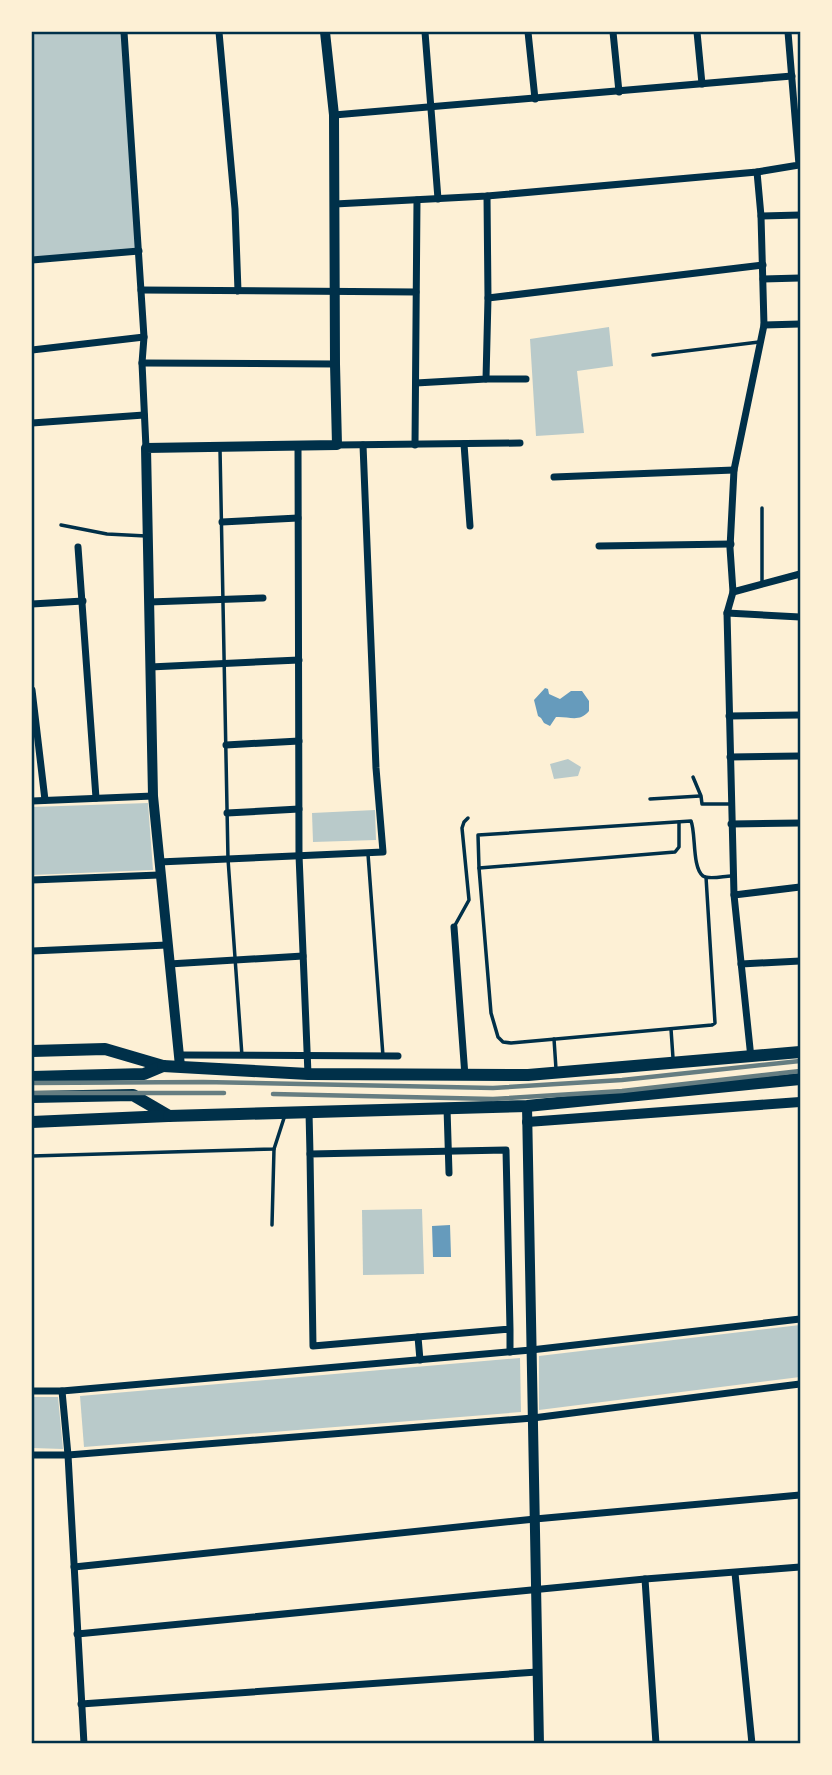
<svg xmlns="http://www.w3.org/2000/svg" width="832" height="1775" font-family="Mulish,sans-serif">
  <rect width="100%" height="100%" fill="#fdf0d5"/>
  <!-- green -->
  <g fill="#b9caca">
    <path d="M32,32H124L139,251L32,260Z"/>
    <path d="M609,327L613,366L577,371L584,433L536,436L530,339Z"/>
    <path d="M568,759L581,767L578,776L554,779L550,764Z"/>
    <path d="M148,803L153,870L32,875V807Z"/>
    <path d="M375,810L376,840L313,842L312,813Z"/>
    <path d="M422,1209L424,1274L363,1275L362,1210Z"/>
    <path d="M800,1325V1377L539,1410V1356Z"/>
    <path d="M520,1358L521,1412L84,1447L80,1396Z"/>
    <path d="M32,1397H58L63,1449L32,1448Z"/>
  </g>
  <!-- water -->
  <g fill="#669bbc">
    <path d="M545,688L548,689L549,694L560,699L571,691H582L589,701V711C579,723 569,716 556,717L550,726L544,723L541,718L538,716L534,700Z"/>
    <path d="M450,1225L451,1257H433L432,1226Z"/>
  </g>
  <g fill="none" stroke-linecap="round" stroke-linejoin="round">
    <!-- service -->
    <g stroke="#003049" stroke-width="3.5">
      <path d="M653,355L759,342"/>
      <path d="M220,449L228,859L242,1056"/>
      <path d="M61,525L107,534L146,536"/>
      <path d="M762,582V508"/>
      <path d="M693,777L701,796L702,804H730"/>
      <path d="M650,799L700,796"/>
      <path d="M368,854L383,1056"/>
      <path d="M479,868L675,852L679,847V822"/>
      <path d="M706,877L715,1023L712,1025L511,1043L503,1042L498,1037L491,1013L479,868L478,835L691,821C696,833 692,868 703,876C709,880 724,876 731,876"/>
      <path d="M454,927L469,900L462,828L464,822L468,818"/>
      <path d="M671,1029L673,1058"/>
      <path d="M554,1039L556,1069"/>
      <path d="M32,1156L274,1149L285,1115"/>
      <path d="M272,1225L274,1149"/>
    </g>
    <!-- minor -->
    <g stroke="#003049" stroke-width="7">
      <path d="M124,32L144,337L142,363L146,448"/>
      <path d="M219,32L235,209L238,291"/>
      <path d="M425,32L438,199"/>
      <path d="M528,32L535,99"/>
      <path d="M613,32L619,92"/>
      <path d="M697,32L702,84"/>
      <path d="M334,115L792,76"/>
      <path d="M487,196L488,298L763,265"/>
      <path d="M335,204L487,196L757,172L799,165L788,32"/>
      <path d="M761,216L800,215"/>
      <path d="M32,260L139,251"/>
      <path d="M763,279L800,278"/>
      <path d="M141,290L416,292"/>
      <path d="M764,325L800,324"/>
      <path d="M32,350L144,337"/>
      <path d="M142,363L335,364"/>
      <path d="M486,379H526"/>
      <path d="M416,383L486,379L488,298"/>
      <path d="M32,423L144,415"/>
      <path d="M464,444L470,526"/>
      <path d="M298,445L299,855L308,1074"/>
      <path d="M337,445L520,443"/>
      <path d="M415,445L417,200"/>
      <path d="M554,477L734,470"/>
      <path d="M222,522L298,518"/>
      <path d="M599,546L731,544"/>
      <path d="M78,547L96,798"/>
      <path d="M733,592L800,574"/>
      <path d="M149,602L263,598"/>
      <path d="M32,604L83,601"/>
      <path d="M727,613L800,617"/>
      <path d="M150,667L299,660"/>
      <path d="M32,690L45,800"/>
      <path d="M729,716L800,715"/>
      <path d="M226,745L299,741"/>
      <path d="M730,757L800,756"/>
      <path d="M32,801L153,796"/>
      <path d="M227,813L299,809"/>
      <path d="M731,824L800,823"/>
      <path d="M159,862L383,852L376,768L363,445"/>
      <path d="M32,880L159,875"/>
      <path d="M734,895L800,887"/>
      <path d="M454,927L465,1076"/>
      <path d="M32,951L167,945"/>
      <path d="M169,964L303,956"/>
      <path d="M741,964L800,961"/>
      <path d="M180,1055L398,1056"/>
      <path d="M751,1058L734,895L727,613L733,592L730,548L734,470L764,325L761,216L757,172"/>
      <path d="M447,1108L449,1173"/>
      <path d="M309,1112L310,1154"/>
      <path d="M510,1329L313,1346L310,1154L506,1150L510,1329V1352"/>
      <path d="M418,1337L420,1360"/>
      <path d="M32,1391H62L531,1350L800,1319"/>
      <path d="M62,1391L68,1455L84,1744"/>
      <path d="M32,1455H68L533,1418L800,1384"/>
      <path d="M74,1567L535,1519L800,1495"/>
      <path d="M735,1573L752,1744"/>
      <path d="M645,1579L656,1744"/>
      <path d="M77,1634L645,1579L800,1567"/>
      <path d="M81,1704L537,1672"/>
    </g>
    <!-- tertiary -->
    <g stroke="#003049" stroke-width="10">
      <path d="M180,1066L153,796L146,448L337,445L335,364L334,115L325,32"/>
      <path d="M527,1106L539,1744"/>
      <path d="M527,1122L800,1102"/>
    </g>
    <!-- primary -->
    <g stroke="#003049" stroke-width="12">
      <path d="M32,1051L105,1049L163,1066"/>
      <path d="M32,1077L144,1074L163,1066"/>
      <path d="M32,1097L133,1095L169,1116"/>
      <path d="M32,1122L168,1116"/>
    </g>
    <!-- trunk -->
    <g stroke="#003049" stroke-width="12">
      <path d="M163,1066L308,1074L528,1075L800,1052"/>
      <path d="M169,1116L527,1106L800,1079"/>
    </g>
    <!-- rail -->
    <g stroke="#657d81" stroke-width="4.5">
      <path d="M32,1083L203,1082L493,1088L622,1080L800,1061"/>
      <path d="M32,1093H224"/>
      <path d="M273,1094L493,1099L622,1091L800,1071"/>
    </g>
  </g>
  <!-- border -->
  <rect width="832" height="1775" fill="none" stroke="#fdf0d5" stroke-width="66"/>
  <rect x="33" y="33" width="766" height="1709" fill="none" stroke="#003049" stroke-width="2.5"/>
</svg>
